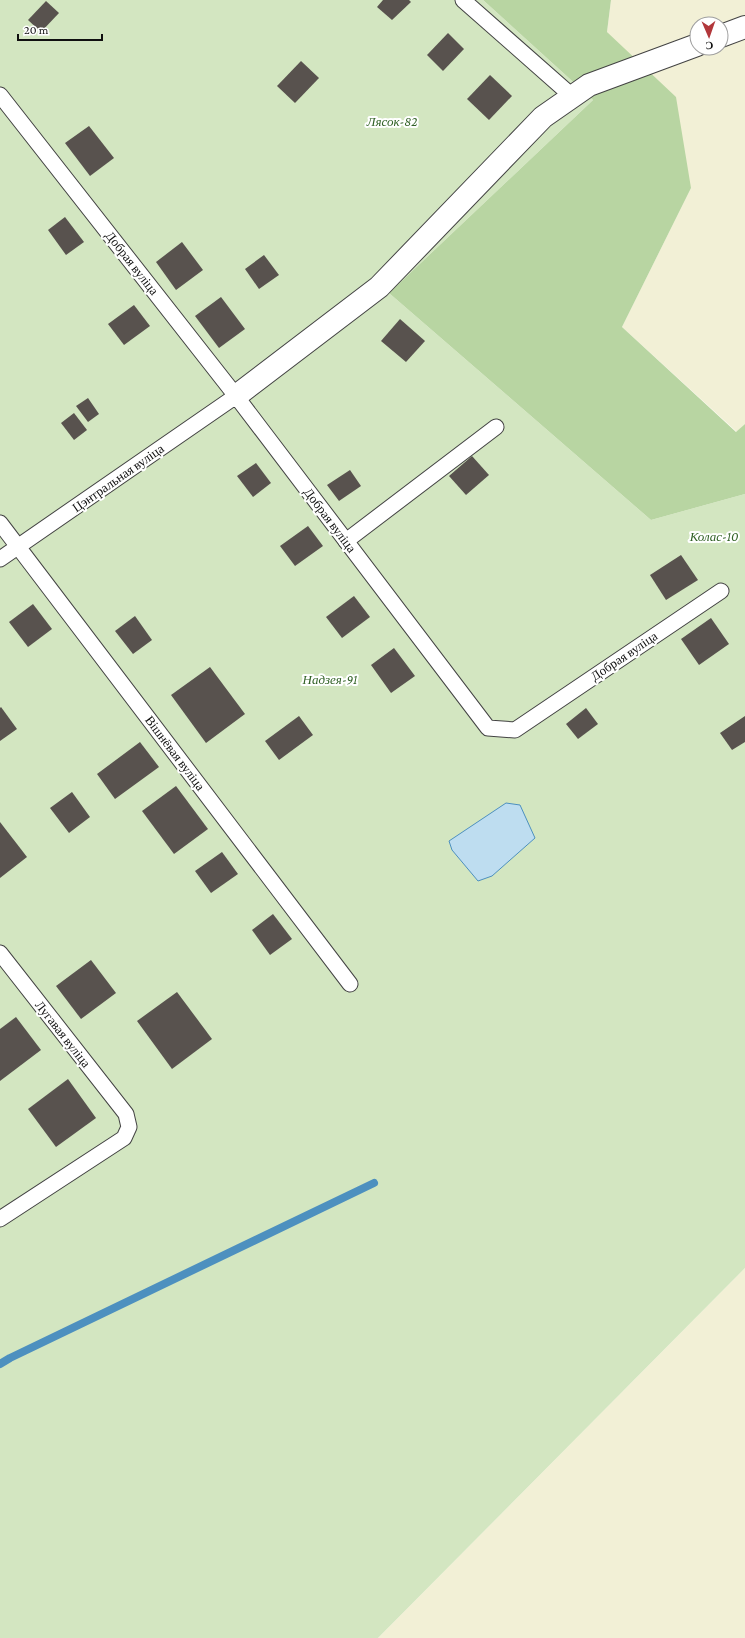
<svg xmlns="http://www.w3.org/2000/svg" width="745" height="1638" font-family="'Crimson Pro',serif">
  <rect width="100%" height="100%" fill="#fefcf5"/>
  <!-- farmland -->
  <g fill="#f2f0d6" fill-rule="evenodd">
    <path d="M611,0H745V424L737,432L622,327L691,188L607,32ZM697,24H721V48H697Z"/>
    <path d="M745,1268V1638H378Z"/>
  </g>
  <!-- green -->
  <path fill="#d3e6c1" d="M0,0H483L593,100L389,293L651,520L745,494V1268L378,1638H0Z"/>
  <!-- forest -->
  <path fill="#b8d5a2" d="M483,0H611L607,32L676,97L691,188L622,327L736,432L745,424V494L651,520L389,293L593,100Z"/>
  <!-- water -->
  <path fill="#beddf0" stroke="#4d90bf" d="M506,803L520,805L535,838L492,876L478,881L452,850L449,841Z"/>
  <g fill="none" stroke-linecap="round" stroke-linejoin="round">
    <!-- stream -->
    <path stroke="#4d90bf" stroke-width="8" d="M0,1364L10,1358L374,1183"/>
  </g>
  <!-- building -->
  <g fill="#58524e">
    <path d="M383,0H409L411,2L392,20L377,7Z"/>
    <path d="M46,1L59,13L41,32L28,20Z"/>
    <path d="M448,33L464,49L443,71L427,55Z"/>
    <path d="M301,61L319,78L295,103L277,86Z"/>
    <path d="M490,75L512,96L489,120L467,99Z"/>
    <path d="M89,126L114,158L90,176L65,143Z"/>
    <path d="M65,217L84,242L66,255L48,230Z"/>
    <path d="M182,242L203,270L176,290L156,262Z"/>
    <path d="M264,255L279,275L259,289L245,269Z"/>
    <path d="M221,297L245,329L219,348L195,316Z"/>
    <path d="M134,305L150,326L124,345L108,324Z"/>
    <path d="M400,319L425,341L406,362L381,341Z"/>
    <path d="M88,398L99,414L88,422L76,406Z"/>
    <path d="M74,413L87,430L74,440L61,423Z"/>
    <path d="M472,456L489,475L466,495L449,476Z"/>
    <path d="M256,463L271,483L253,497L237,476Z"/>
    <path d="M350,470L361,486L339,501L327,485Z"/>
    <path d="M308,526L323,546L295,566L280,546Z"/>
    <path d="M681,555L698,580L666,600L650,575Z"/>
    <path d="M354,596L370,617L342,638L326,617Z"/>
    <path d="M33,604L52,629L28,647L9,622Z"/>
    <path d="M135,616L152,640L133,654L115,631Z"/>
    <path d="M711,618L729,644L699,665L681,639Z"/>
    <path d="M394,648L415,676L391,693L371,665Z"/>
    <path d="M210,667L245,714L206,743L171,695Z"/>
    <path d="M1,707L17,729L0,741V708Z"/>
    <path d="M586,708L598,724L578,739L566,724Z"/>
    <path d="M299,716L313,735L279,760L265,741Z"/>
    <path d="M745,716V742L732,750L720,733Z"/>
    <path d="M140,742L159,767L115,799L97,774Z"/>
    <path d="M176,786L208,829L174,854L142,811Z"/>
    <path d="M72,792L90,817L69,833L50,808Z"/>
    <path d="M0,822L27,857L0,878Z"/>
    <path d="M222,852L238,874L211,893L195,871Z"/>
    <path d="M273,914L292,939L270,955L252,930Z"/>
    <path d="M91,960L116,993L81,1019L56,986Z"/>
    <path d="M177,992L212,1039L172,1069L137,1021Z"/>
    <path d="M16,1017L41,1050L0,1081V1029Z"/>
    <path d="M68,1079L96,1118L56,1147L28,1109Z"/>
  </g>
  <g fill="none" stroke-linecap="round" stroke-linejoin="round">
    <defs>
      <g id="lane">
        <path d="M463,0L573,97"/>
        <path d="M0,95L236,396L488,728L515,730L721,591"/>
        <path d="M0,523L350,984"/>
        <path d="M346,541L496,427"/>
        <path d="M0,559L236,396"/>
        <path d="M0,953L126,1114L129,1127L124,1138L0,1219"/>
      </g>
      <g id="street">
        <path d="M721,36L745,27"/>
        <path d="M236,396L379,287L543,117L589,85L697,45"/>
      </g>
    </defs>
    <!-- lane casing -->
    <use href="#lane" stroke="#434343" stroke-width="17"/>
    <!-- street casing -->
    <use href="#street" stroke="#434343" stroke-width="24"/>
    <!-- lane -->
    <use href="#lane" stroke="#fff" stroke-width="15"/>
    <!-- street -->
    <use href="#street" stroke="#fff" stroke-width="22"/>
  </g>
  <g text-anchor="middle" dominant-baseline="central" stroke-width="4" stroke-linejoin="round" paint-order="stroke">
    <!-- park labels -->
    <g font-size="13" font-style="italic" fill="#326227" stroke="#fff">
      <text x="392" y="121">Лясок-82</text>
      <text x="714" y="536">Колас-10</text>
      <text x="330" y="679">Надзея-91</text>
    </g>
    <!-- street labels -->
    <g font-size="13" fill="#101010" stroke="#fff">
      <text transform="translate(132 263) rotate(52)">Добрая вуліца</text>
      <text transform="translate(118 478) rotate(-35)">Цэнтральная вуліца</text>
      <text transform="translate(330 520) rotate(53)">Добрая вуліца</text>
      <text transform="translate(624 656) rotate(-34)">Добрая вуліца</text>
      <text transform="translate(175 753) rotate(53)">Вішнёвая вуліца</text>
      <text transform="translate(63 1034) rotate(52)">Лугавая вуліца</text>
    </g>
  </g>
  <!-- north arrow -->
  <g transform="translate(709 36) rotate(178)"><circle r="19" fill="#ffffff" stroke="#9f9f9f"/>
  <path d="M0-3L7 15L0 10L-7 15Z" fill="#b2373b"/>
  <text y="-6" font-size="11" font-weight="bold" text-anchor="middle" fill="#101010">С</text>
  </g>
  <!-- scale -->
  <path d="M18 34v6h84v-6" fill="none" stroke="#101010" stroke-width="2"/>
  <text x="24" y="34" font-size="12" fill="#101010" stroke="#ffffff" stroke-width="3" paint-order="stroke">20 m</text>
</svg>
